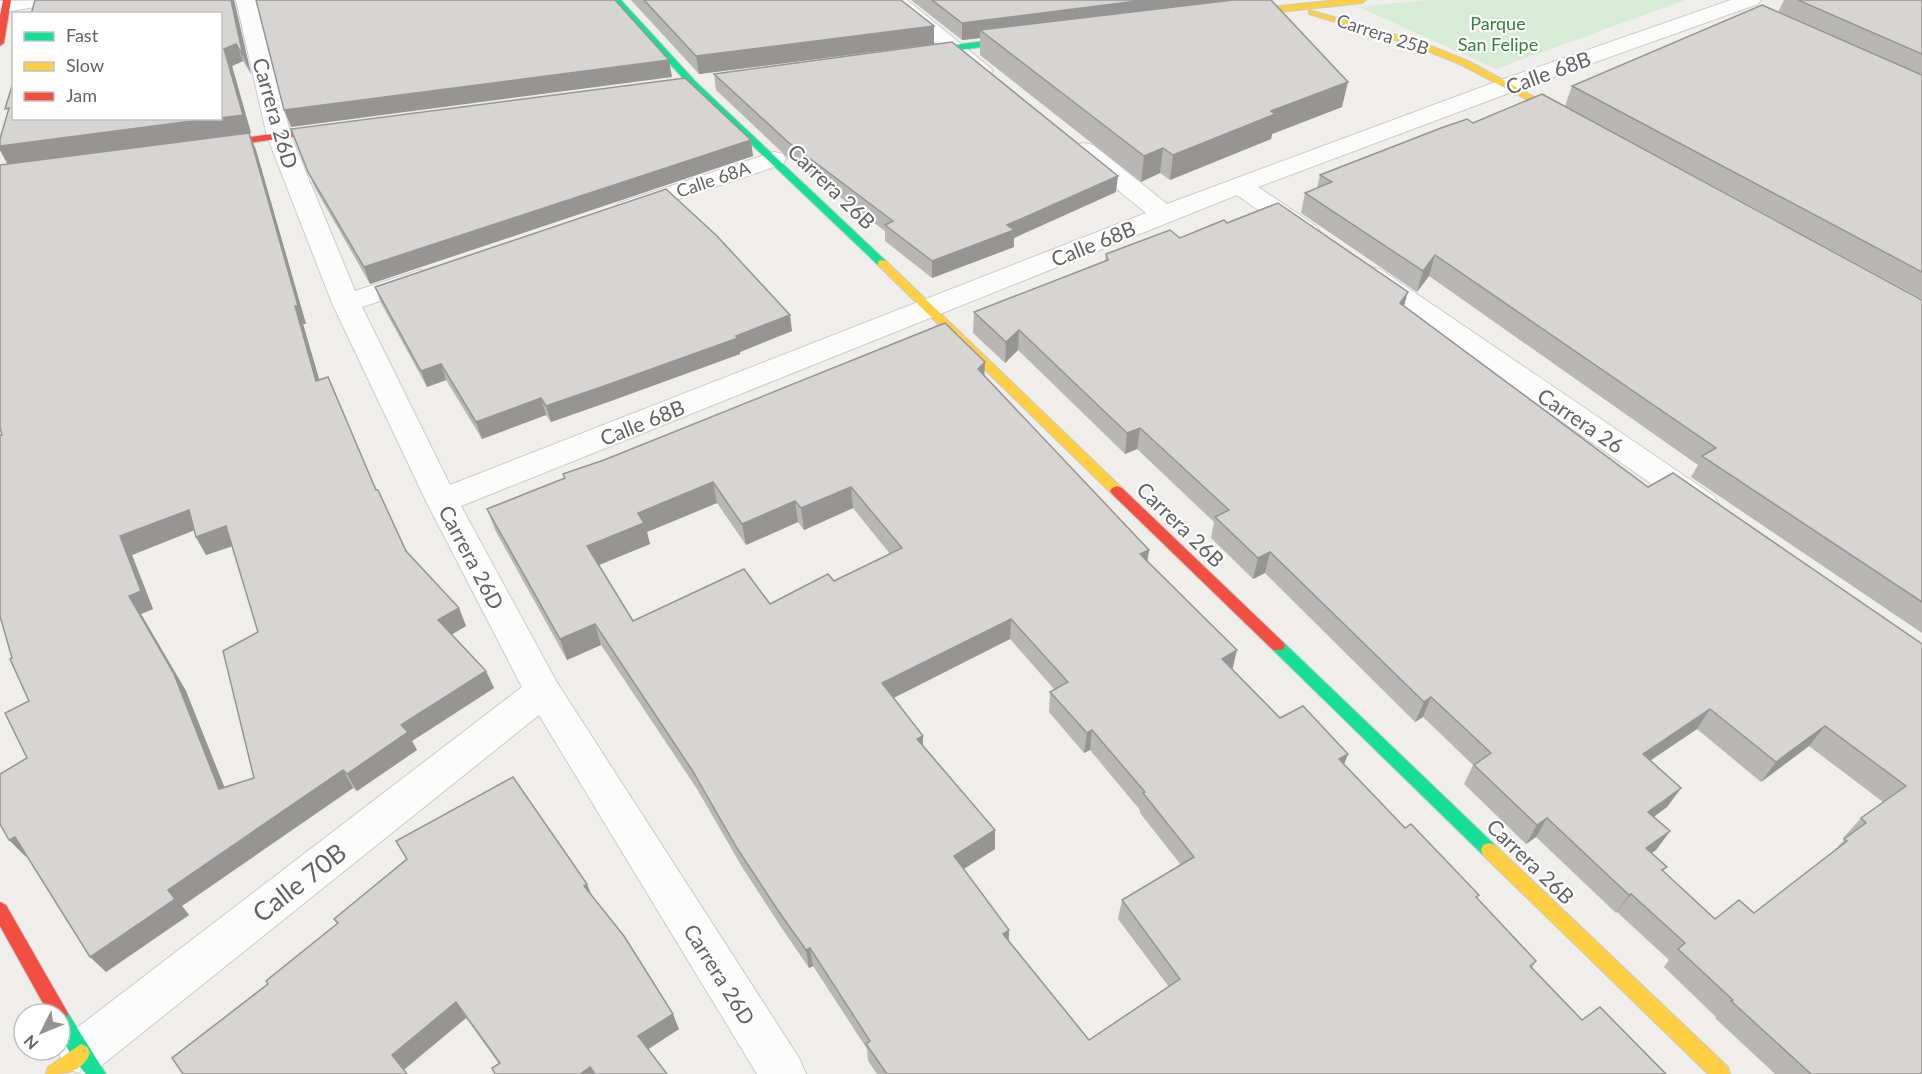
<svg xmlns="http://www.w3.org/2000/svg" width="1922" height="1074" font-family="Lato,sans-serif">
  <rect width="100%" height="100%" fill="#efeeea"/>
  <!-- green -->
  <path fill="#d8ebd6" d="M1425,0H1685L1496,69L1359,7Z"/>
  <g fill="none" stroke-linecap="round" stroke-linejoin="round">
    <defs>
      <g id="street">
        <path d="M55,0L52,4L0,13V1Z"/>
        <path d="M236,0H256L291,136L355,291L420,270L430,272L434,278L430,284L362,307L450,485L1146,213L1075,155L1072,150L1075,145L1084,143L1093,145L1167,204L1501,80L1731,0H1761L1758,4L1517,90L1258,187L1316,226L1320,232L1316,238L1307,240L1298,238L1237,195L461,506L556,681L799,1058L806,1074H757L539,715L97,1069L84,1074L65,1069L59,1053L65,1037L522,687L426,501L332,303L267,136Z"/>
        <path d="M884,0H907L993,70L990,75L982,77L974,75Z"/>
        <path d="M774,152L783,154L786,159L783,164L637,213L628,216L619,213L615,208L619,203Z"/>
        <path d="M1370,267L1380,269L1714,496L1719,504L1714,512L1703,516L1692,512L1360,281L1356,275L1360,269Z"/>
      </g>
      <g id="fast">
        <path d="M612,0H621L696,82L886,261V265H878L690,86Z"/>
        <path d="M1024,36L1028,39L1027,41L915,56L910,53L915,50Z"/>
        <path d="M1278,640L1283,642L1495,845L1497,850L1495,855L1489,857L1483,855L1273,650L1271,646L1273,642Z"/>
        <path d="M60,1007L66,1010L106,1074H86C69,1053 60,1041 60,1014H52L54,1010Z"/>
      </g>
      <g id="slow">
        <path d="M1338,0H1366L1362,3L1233,17L1229,14L1233,11Z"/>
        <path d="M1309,10L1421,42L1468,61L1575,119L1567,121L1462,65L1415,46L1309,14Z"/>
        <path d="M882,260L886,261L1122,488L1124,491L1122,494H1112L878,265V261Z"/>
        <path d="M1489,843L1495,845L1728,1067L1730,1074H1708L1483,855L1481,850L1483,845Z"/>
        <path d="M81,1044L87,1047L90,1053C82,1073 65,1074 46,1074L48,1067Z"/>
      </g>
      <g id="jam">
        <path d="M3,0H11L4,43L0,46V16Z"/>
        <path d="M337,125L340,126V130L207,149L202,146L207,143Z"/>
        <path d="M1117,486L1122,488L1283,642L1285,646L1283,650H1273L1112,494L1110,491L1112,488Z"/>
        <path d="M0,902L6,905L65,1008L68,1014L65,1020L60,1022V1014H49L0,926Z"/>
      </g>
    </defs>
    <!-- street casing -->
    <use href="#street" stroke="#cbcccc" stroke-width="2"/>
    <!-- fast casing -->
    <use href="#fast" stroke="#cacacb" stroke-width="2"/>
    <!-- slow casing -->
    <use href="#slow" stroke="#cacacb" stroke-width="2"/>
    <!-- jam casing -->
    <use href="#jam" stroke="#cacacb" stroke-width="2"/>
    <!-- street -->
    <use href="#street" fill="#fdfcfc" fill-rule="evenodd"/>
    <!-- fast -->
    <use href="#fast" fill="#16e098" fill-rule="evenodd"/>
    <!-- slow -->
    <use href="#slow" fill="#ffcf43" fill-rule="evenodd"/>
    <!-- jam -->
    <use href="#jam" fill="#f24e42" fill-rule="evenodd"/>
  </g>
  <!-- wall -->
  <g fill="#b8b7b5" fill-rule="evenodd">
    <path d="M234,0L251,74L243,61L232,66L251,133L206,139L249,133L256,150L306,324H303L319,380L377,490L406,551L459,608L466,626L452,634L486,671L494,688L412,741L417,750L357,791L353,788L182,906L189,915L106,972L27,856L26,857L29,701L12,658L2,435L8,164L0,150ZM194,530L196,537L206,555L232,546L258,632L254,778L224,788L186,691L141,614L153,609L132,555Z"/>
    <path d="M631,0H901L934,44L699,74Z"/>
    <path d="M911,0H1271L1342,107L1272,134L1271,139L1170,180L1160,173L1141,182L980,55V38L962,40Z"/>
    <path d="M1784,0H1922V299L1565,106L1572,86L1778,12Z"/>
    <path d="M714,74L1116,192L1014,238V247L932,278L885,241V231L789,159L716,90Z"/>
    <path d="M1473,123L1922,300V633L1691,477L1698,465L1429,276L1417,292L1301,213L1305,193L1317,188L1320,175Z"/>
    <path d="M291,129L753,156L370,284L315,188Z"/>
    <path d="M1227,223L1404,306L1648,487L1922,644L1920,1074H1775L1715,1018L1716,1017L1664,967L1669,960L1617,912L1616,913L1536,837L1526,844L1464,784L1473,765L1423,717L1415,722L1265,573L1253,579L1211,538L1214,522L1137,449L1125,454L1018,350L1005,363L973,333L974,312L1105,261L1106,254L1180,238ZM1697,729L1761,782L1809,746L1883,802L1861,818L1843,838L1845,839L1832,853L1754,913L1715,919L1663,872L1652,853L1656,850L1670,831L1654,817L1667,807L1681,788L1650,761Z"/>
    <path d="M375,287L792,331L740,352V354L608,402L551,422L546,415L482,439L446,380L427,387L381,303Z"/>
    <path d="M984,376L1149,550L1147,561L1232,669L1280,718L1348,754L1344,764L1405,828L1479,895L1477,899L1536,961L1532,968L1582,1020L1666,1074H877L868,1061L867,1049L813,966L809,968L781,927L742,867L697,789L601,645L567,660L495,530L487,509L564,478L563,474ZM717,503L746,545L798,522L804,530L853,508L890,554L834,581L770,604L633,621L599,565L650,544L647,532ZM1010,639L1054,689L1050,692L1049,712L1084,753L1090,750L1140,810V813L1181,865L1122,900L1118,919L1169,987L1089,1040L1009,941V930L964,869L995,849V830L923,745L894,698Z"/>
    <path d="M407,859L592,897L679,1029L648,1049L667,1074H495L499,1064L466,1018L404,1070L268,984L338,924L334,919Z"/>
  </g>
  <!-- shaded-wall -->
  <g fill="#969594">
    <path d="M231,0H234L251,74L243,56Z"/>
    <path d="M1145,0H1249L980,30V38L962,40V23Z"/>
    <path d="M934,26V44L699,74L696,56Z"/>
    <path d="M236,44L243,61L232,66L251,133L8,165L0,150V146L220,118L224,49Z"/>
    <path d="M669,60L672,77L291,127L284,110Z"/>
    <path d="M1348,82L1342,107L1272,134L1271,139L1170,180L1173,155L1271,111Z"/>
    <path d="M249,133L256,150L306,324H303L325,399L316,381L295,306Z"/>
    <path d="M751,140L753,156L370,284L364,267Z"/>
    <path d="M1163,148L1160,173L1141,182L1144,156Z"/>
    <path d="M1118,176L1116,192L1014,238V247L932,278V261L1007,225Z"/>
    <path d="M1435,255L1429,276L1417,292L1423,271Z"/>
    <path d="M1408,292L1402,313L1400,303Z"/>
    <path d="M790,315L792,331L740,352V354L608,402L551,422L546,406L736,336Z"/>
    <path d="M1019,330L1018,350L1005,363L1006,342Z"/>
    <path d="M985,362L984,383L978,369Z"/>
    <path d="M441,364L446,380L427,387L421,371Z"/>
    <path d="M541,398L546,415L482,439L476,422Z"/>
    <path d="M1140,428L1137,449L1125,454L1127,433Z"/>
    <path d="M713,482L717,503L647,532L650,544L594,567L587,546L638,513Z"/>
    <path d="M851,487L853,508L804,530L801,508Z"/>
    <path d="M795,501L798,522L746,545L742,524Z"/>
    <path d="M189,510L200,528L132,555L153,609L141,614L186,691L232,806L219,789L129,596L120,536Z"/>
    <path d="M226,526L236,545L206,555L196,537Z"/>
    <path d="M1149,550L1146,571L1140,554Z"/>
    <path d="M1270,552L1265,573L1253,579L1258,558Z"/>
    <path d="M459,608L466,626L446,638L438,620Z"/>
    <path d="M1011,619L1010,639L883,703L882,683Z"/>
    <path d="M595,624L601,645L567,660L560,639Z"/>
    <path d="M1237,650L1232,671L1222,659Z"/>
    <path d="M486,671L494,688L412,741L417,750L357,791L347,774L401,725Z"/>
    <path d="M1431,697L1423,717L1415,722L1424,702Z"/>
    <path d="M1710,709L1697,729L1630,774L1643,754Z"/>
    <path d="M1825,726L1809,746L1761,782L1776,762Z"/>
    <path d="M1092,730L1090,750L1084,753L1087,733Z"/>
    <path d="M923,736V756L917,739Z"/>
    <path d="M1348,754L1340,774L1339,759Z"/>
    <path d="M343,770L353,788L182,906L189,915L106,972L90,957L168,890Z"/>
    <path d="M1681,788L1667,807L1634,831L1648,812Z"/>
    <path d="M1547,818L1536,837L1526,844L1537,825Z"/>
    <path d="M995,830V849L954,875V856Z"/>
    <path d="M1670,831L1656,850L1632,867L1646,848Z"/>
    <path d="M15,837L31,853L26,857L9,840Z"/>
    <path d="M587,884L594,901L584,886Z"/>
    <path d="M1631,894L1617,912L1616,913L1629,895Z"/>
    <path d="M1009,930L1008,949L1003,934Z"/>
    <path d="M810,948L813,966L809,968L806,950Z"/>
    <path d="M456,1002L466,1018L403,1070L392,1055Z"/>
    <path d="M673,1014L679,1029L644,1052L638,1036Z"/>
    <path d="M590,1067L594,1074H580Z"/>
  </g>
  <!-- building -->
  <g fill="#d6d5d3" stroke="#969594" stroke-width="1.5" fill-rule="evenodd">
    <path d="M35,0H231L243,56L236,44L224,49L243,115L220,118V14H31Z"/>
    <path d="M256,0H615L669,60L284,110Z"/>
    <path d="M644,0H901L934,26L696,56Z"/>
    <path d="M932,0H1145L962,23Z"/>
    <path d="M1233,0H1271L1348,82L1271,111L1275,114L1173,155L1163,148L1144,156L980,30Z"/>
    <path d="M1798,0H1922V54Z"/>
    <path d="M1762,5L1922,75V272L1572,86Z"/>
    <path d="M952,42L1118,176L1007,225L1014,230L932,261L885,225L893,221L788,142L714,74Z"/>
    <path d="M685,78L751,140L364,267L308,172L291,129Z"/>
    <path d="M14,79V118H215L0,146V139L9,108L5,109Z"/>
    <path d="M1542,94L1922,300V602L1702,456L1716,448L1435,255L1423,271L1305,193L1332,182L1320,175L1441,128L1467,119L1473,123Z"/>
    <path d="M249,133L298,306H295L316,381L328,377L376,490H378L406,551L459,608L438,620L486,671L401,725L408,732L347,774L343,770L168,890L175,899L90,957L15,837L9,840L0,824V774L27,758L5,713L29,701L10,659L12,658L0,616V435H2L0,427V165ZM189,510L196,537L226,526L258,632L223,651L254,778L219,789L174,674L129,596L141,591L120,536Z"/>
    <path d="M666,189L717,236L790,315L736,336L738,338L604,386L546,406L541,398L476,422L441,364L421,371L375,287Z"/>
    <path d="M1278,203L1408,292L1400,303L1648,487L1673,473L1922,644V1072L1920,1074H1811L1731,1001L1733,1000L1678,949L1685,943L1631,894L1629,895L1547,818L1537,825L1474,765L1491,753L1431,697L1424,702L1270,552L1258,558L1215,517L1229,510L1140,428L1127,433L1019,330L1006,342L974,312L1108,260L1106,254L1170,230L1180,238L1224,220L1227,223ZM1710,709L1776,762L1825,726L1906,786L1861,818L1866,823L1844,839L1847,841L1754,913L1739,900L1715,919L1662,870L1667,867L1646,848L1670,831L1648,812L1681,788L1643,754Z"/>
    <path d="M945,323L985,362L978,369L1149,550L1140,554L1237,650L1222,659L1280,718L1303,706L1348,754L1339,759L1405,828L1411,824L1479,895L1476,897L1536,961L1530,966L1582,1020L1600,1007L1666,1074H887L866,1044L870,1041L810,948L806,950L777,909L737,848L692,770L595,624L560,639L487,509L565,478L563,474L604,460ZM713,482L742,524L795,501L801,508L851,487L902,548L834,581L828,574L770,604L744,569L633,621L587,546L644,523L638,513ZM1011,619L1068,682L1050,692L1087,733L1092,730L1145,792L1143,793L1194,857L1122,900L1180,979L1089,1040L1003,934L1009,930L954,856L995,830L917,739L923,736L882,683Z"/>
    <path d="M513,777L587,884L584,886L624,936L673,1014L638,1036L667,1074H595L590,1067L580,1074H495L492,1068L500,1063L456,1002L392,1055L407,1074H183L172,1058L268,984L266,981L338,923L334,919L407,859L396,841Z"/>
  </g>
  <g text-anchor="middle" dominant-baseline="central" stroke-width="4.5" stroke-linejoin="round" paint-order="stroke">
    <!-- far-park labels -->
    <g font-size="18" fill="#348238" stroke="#fff">
      <text x="1498" y="23">Parque<tspan x="1498" dy="21">San Felipe</tspan></text>
    </g>
    <!-- far-street labels -->
    <g font-size="18" fill="#5f6368" stroke="#fff">
      <text transform="translate(1383 34) rotate(18)">Carrera 25B</text>
      <text transform="translate(713 179) rotate(-19)">Calle 68A</text>
    </g>
    <!-- street labels -->
    <g font-size="21" fill="#5f6368" stroke="#fff">
      <text transform="translate(1548 72) rotate(-20)">Calle 68B</text>
      <text transform="translate(276 113) rotate(74)">Carrera 26D</text>
      <text transform="translate(832 186) rotate(44)">Carrera 26B</text>
      <text transform="translate(1093 243) rotate(-22)">Calle 68B</text>
      <text transform="translate(1581 420) rotate(34)">Carrera 26</text>
      <text transform="translate(642 422) rotate(-22)">Calle 68B</text>
      <text transform="translate(1181 524) rotate(44)">Carrera 26B</text>
      <text transform="translate(472 557) rotate(62)">Carrera 26D</text>
      <text transform="translate(1531 861) rotate(44)">Carrera 26B</text>
      <text transform="translate(720 974) rotate(58)">Carrera 26D</text>
    </g>
    <!-- near-street labels -->
    <g font-size="26" fill="#5f6368" stroke="#fff">
      <text transform="translate(299 882) rotate(-38)">Calle 70B</text>
    </g>
  </g>
  <!-- legend -->
  <rect x="12" y="12" width="210" height="108" fill="#ffffff" stroke="#bfc1c3" stroke-width="1.5"/>
  <rect x="24" y="32" width="30" height="9" fill="#16e098" stroke="#bfc1c3" stroke-width="1.5"/>
  <text x="66" y="42" font-size="18" fill="#5f6368">Fast</text>
  <rect x="24" y="62" width="30" height="9" fill="#ffcf43" stroke="#bfc1c3" stroke-width="1.5"/>
  <text x="66" y="72" font-size="18" fill="#5f6368">Slow</text>
  <rect x="24" y="92" width="30" height="9" fill="#f24e42" stroke="#bfc1c3" stroke-width="1.5"/>
  <text x="66" y="102" font-size="18" fill="#5f6368">Jam</text>
  <!-- north arrow -->
  <g transform="translate(42 1032) rotate(227)"><circle r="28" fill="#ffffff" stroke="#bfc1c3" stroke-width="1.5"/>
  <path d="M0-4.5L10 22L0 15L-10 22Z" fill="#919496"/>
  <text y="-9" font-size="16" font-weight="bold" text-anchor="middle" fill="#5f6368">N</text>
  </g>
</svg>
